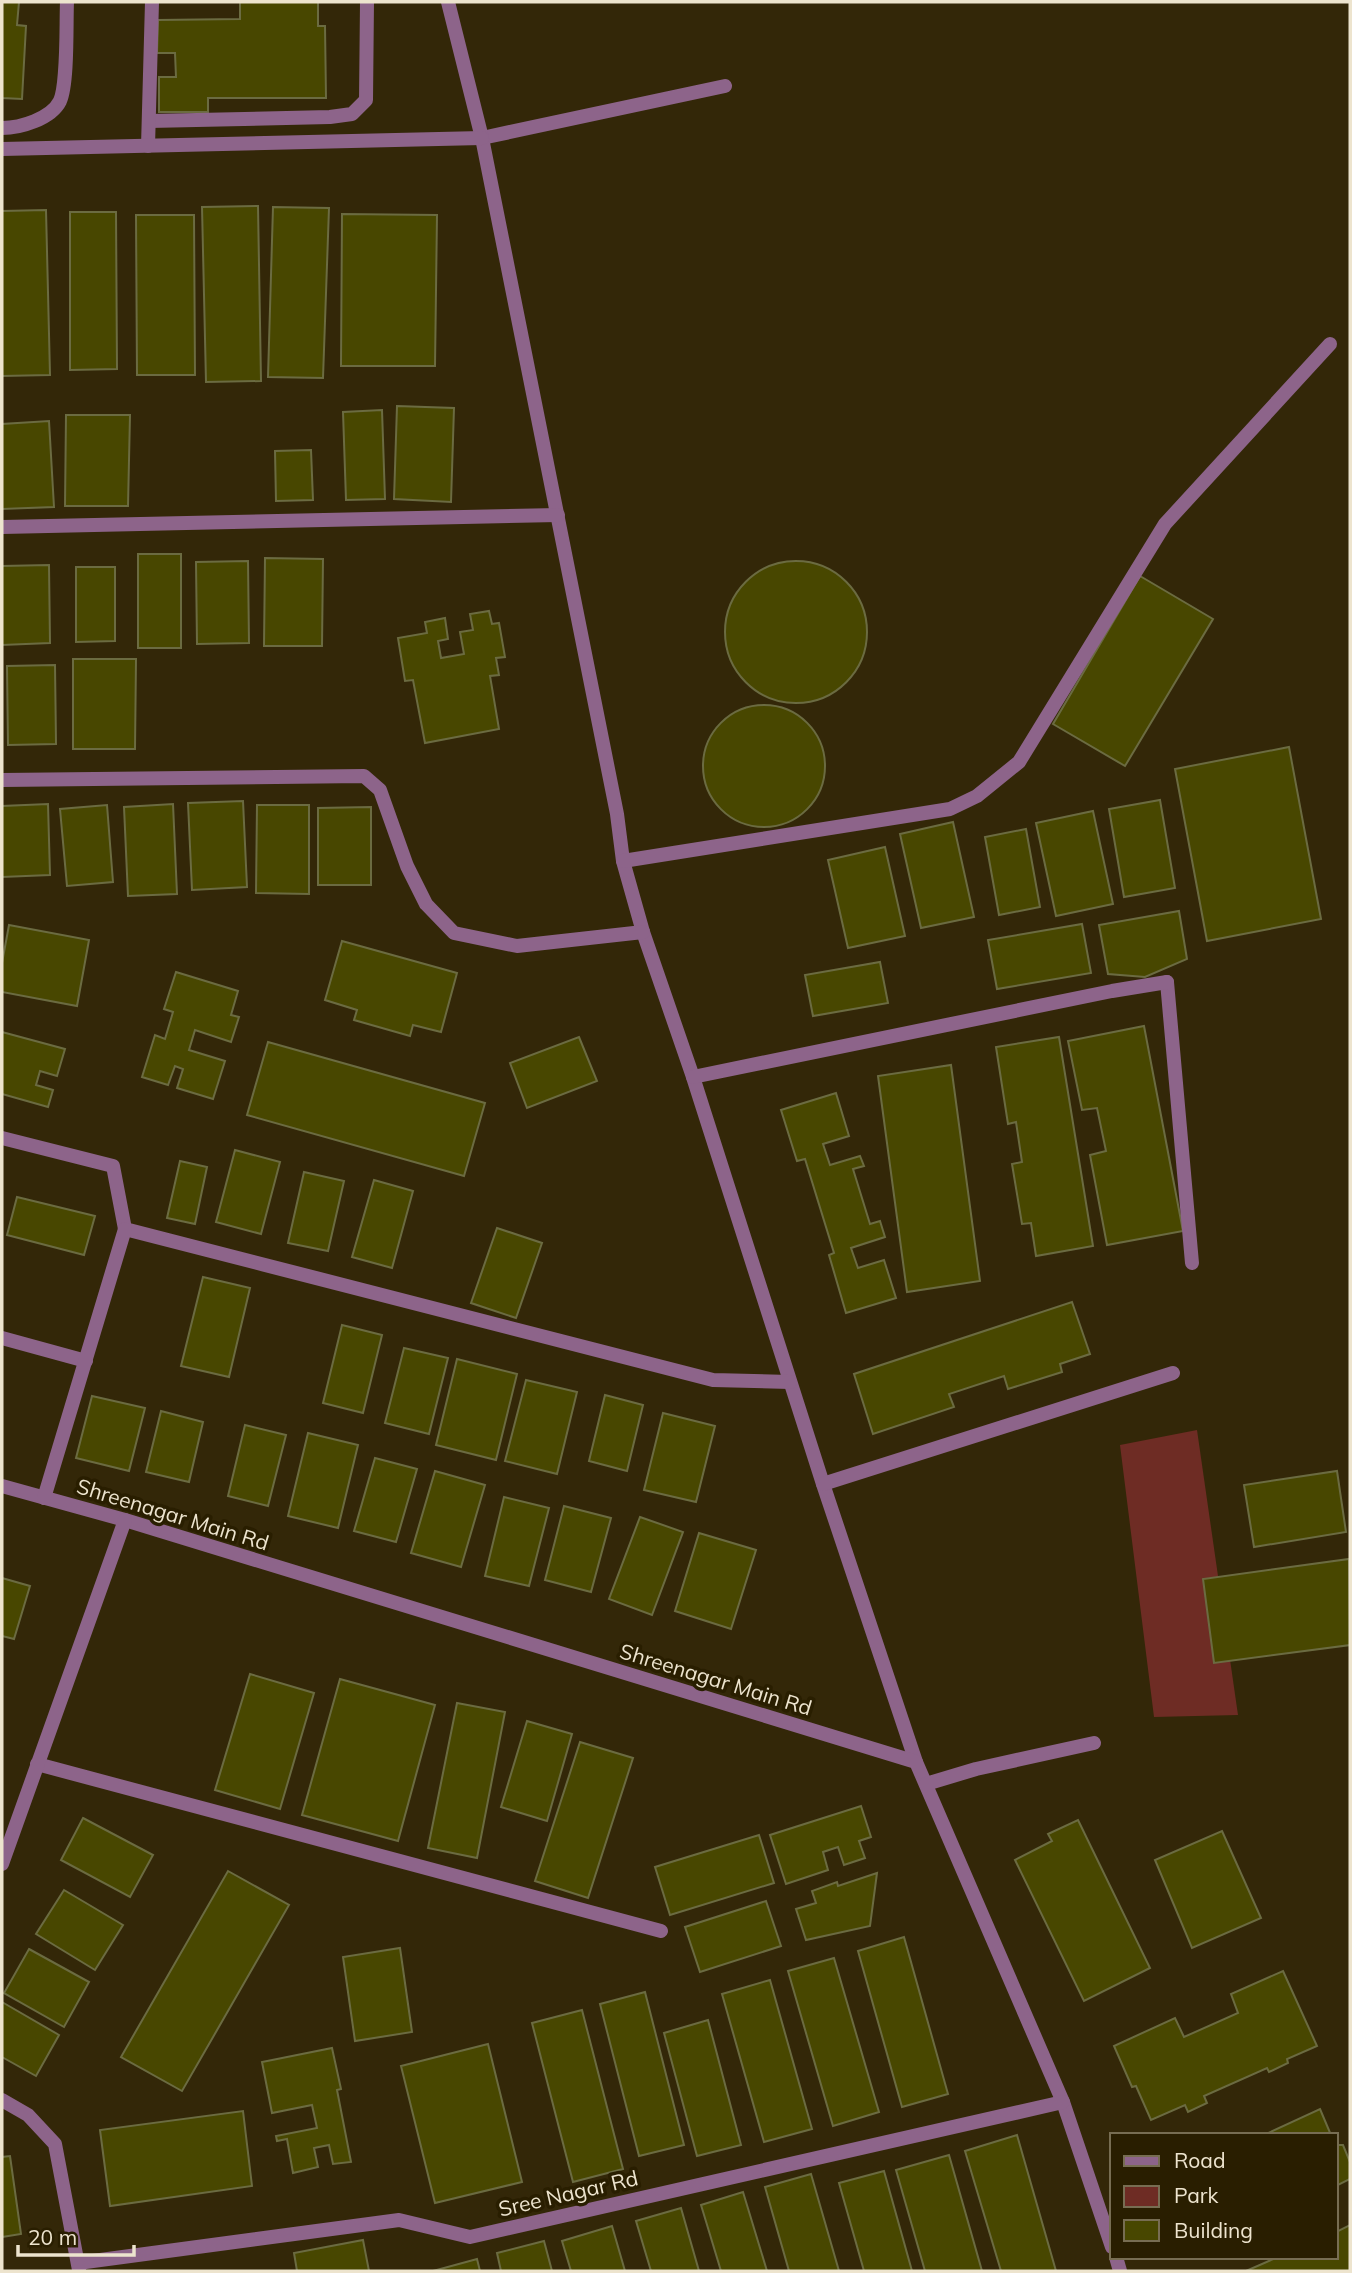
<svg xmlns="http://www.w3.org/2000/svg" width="1352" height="2273" font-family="Mulish,sans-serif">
  <rect width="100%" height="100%" fill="#332708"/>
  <!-- green -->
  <path fill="#6e2c24" d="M1197,1430L1238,1715L1154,1717L1120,1445Z"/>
  <!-- building -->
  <g fill="#484700" stroke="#6b6b41" stroke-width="2">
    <path d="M2,2H19L17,25L26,26L22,99L2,98Z"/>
    <path d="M240,2H318V26H325L326,98H208V112H159V77H176L175,53H157L158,20L240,19Z"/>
    <path d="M258,206L261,381L206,382L202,207Z"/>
    <path d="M273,207L329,208L323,378L268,377Z"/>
    <path d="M46,210L50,375L2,376V211Z"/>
    <path d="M70,212H116L117,369L70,370Z"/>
    <path d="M342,214L437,215L435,366H341Z"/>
    <path d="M136,215H194L195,375H137Z"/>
    <path d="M397,406L454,408L451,502L394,499Z"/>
    <path d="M382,410L385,499L346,500L343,412Z"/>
    <path d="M66,415H130L128,506H65Z"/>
    <path d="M49,421L54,507L2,509V424Z"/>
    <path d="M311,450L313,500L276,501L275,451Z"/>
    <rect x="138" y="554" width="43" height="94"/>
    <path d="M265,558L323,559L322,646H264Z"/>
    <circle cx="796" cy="632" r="71"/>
    <path d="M248,561L249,643L197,644L196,562Z"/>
    <path d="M49,565L50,643L2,645V566Z"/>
    <path d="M76,567H115V641L76,642Z"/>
    <path d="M1140,576L1213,619L1125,766L1053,724Z"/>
    <path d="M489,611L492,624L499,623L505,657L496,658L499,675L490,676L499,729L425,743L413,680L405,681L398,638L427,633L425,622L445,618L448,639L438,641L441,658L464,654L460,632L473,630L470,614Z"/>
    <path d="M73,659H136L135,749H73Z"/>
    <path d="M55,665L56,744L8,745L7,666Z"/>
    <circle cx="764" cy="766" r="61"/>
    <path d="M1289,747L1321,919L1207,941L1175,769Z"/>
    <path d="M1160,800L1175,888L1124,897L1109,809Z"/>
    <path d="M243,801L247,887L192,890L188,803Z"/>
    <path d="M48,804L50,875L2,877V806Z"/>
    <path d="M173,804L177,894L128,896L124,807Z"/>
    <path d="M107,805L113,882L67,886L60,809Z"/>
    <path d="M257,805H309V894L256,893Z"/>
    <path d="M371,807V885H318V808Z"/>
    <path d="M1093,811L1113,904L1056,916L1036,823Z"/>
    <path d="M953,822L974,917L921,928L900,834Z"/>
    <path d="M1026,829L1040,907L999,915L985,837Z"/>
    <path d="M885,847L905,936L848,948L828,860Z"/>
    <path d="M1179,911L1187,959L1145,977L1108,974L1099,925Z"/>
    <path d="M1082,924L1091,973L997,989L988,940Z"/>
    <path d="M9,925L89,940L77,1006L2,992V963Z"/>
    <path d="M342,941L457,973L441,1032L413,1025L410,1036L354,1020L357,1010L325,1000Z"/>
    <path d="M880,962L888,1003L813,1016L805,975Z"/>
    <path d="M176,972L238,991L231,1015L239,1017L231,1042L195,1030L189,1050L225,1061L213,1099L177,1088L183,1069L175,1066L168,1085L142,1077L155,1035L165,1039L173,1012L164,1009Z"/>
    <path d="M1144,1026L1183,1231L1107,1245L1090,1155L1106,1151L1097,1108L1082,1110L1068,1041Z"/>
    <path d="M2,1032L65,1049L57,1076L40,1071L36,1085L53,1090L48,1107L2,1094Z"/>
    <path d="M579,1037L597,1081L527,1108L510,1063Z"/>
    <path d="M1059,1037L1093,1246L1036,1256L1031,1223L1022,1224L1012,1164L1022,1162L1016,1122L1008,1124L996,1047Z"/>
    <path d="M268,1042L485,1103L464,1176L247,1115Z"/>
    <path d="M951,1065L980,1281L907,1292L878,1076Z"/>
    <path d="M836,1093L849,1136L823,1144L830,1165L860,1156L864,1166L853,1169L870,1224L880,1221L885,1237L851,1248L858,1268L884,1260L896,1298L846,1313L829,1255L834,1253L805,1159L797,1161L781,1110Z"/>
    <path d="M235,1150L280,1162L261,1234L216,1222Z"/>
    <path d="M180,1161L207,1167L195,1224L167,1218Z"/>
    <path d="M304,1172L344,1181L328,1251L288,1243Z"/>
    <path d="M374,1180L413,1191L392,1268L352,1257Z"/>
    <path d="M17,1197L95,1216L84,1255L7,1235Z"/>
    <path d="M497,1228L542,1243L516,1318L471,1303Z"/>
    <path d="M203,1277L250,1288L229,1377L181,1366Z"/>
    <path d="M1072,1302L1090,1354L1060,1364L1062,1372L1008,1389L1004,1376L949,1394L954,1407L873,1434L854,1374Z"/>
    <path d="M342,1325L382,1335L363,1413L323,1403Z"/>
    <path d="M404,1348L448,1358L429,1434L385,1423Z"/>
    <path d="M457,1359L517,1374L496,1460L436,1445Z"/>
    <path d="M526,1380L577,1392L557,1474L505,1461Z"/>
    <path d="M605,1395L643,1405L627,1471L589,1461Z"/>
    <path d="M92,1396L145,1408L129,1471L76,1458Z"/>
    <path d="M161,1411L203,1422L189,1482L146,1472Z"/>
    <path d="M663,1413L715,1426L696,1502L644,1490Z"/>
    <path d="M245,1425L286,1435L268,1506L228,1496Z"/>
    <path d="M308,1433L358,1445L338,1528L288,1516Z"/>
    <path d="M375,1458L417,1469L396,1542L354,1531Z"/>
    <path d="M435,1471L485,1485L461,1567L411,1553Z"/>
    <path d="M1337,1471L1346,1532L1254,1547L1244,1485Z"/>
    <path d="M504,1497L549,1508L529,1586L485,1576Z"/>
    <path d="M564,1506L611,1518L591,1592L545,1580Z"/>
    <path d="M640,1517L683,1532L652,1615L609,1599Z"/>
    <path d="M699,1533L756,1550L731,1629L675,1611Z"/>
    <path d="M1349,1559L1350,1645L1214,1663L1203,1579Z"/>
    <path d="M2,1578L30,1586L14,1639L2,1636Z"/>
    <path d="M250,1674L314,1693L280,1809L215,1790Z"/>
    <path d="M340,1679L435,1705L398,1841L302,1815Z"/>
    <path d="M457,1703L505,1712L477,1858L428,1848Z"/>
    <path d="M527,1721L572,1734L547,1821L501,1807Z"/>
    <path d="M580,1742L633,1758L588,1898L535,1881Z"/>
    <path d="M861,1806L871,1837L859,1841L865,1858L844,1865L838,1847L823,1852L828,1870L786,1884L770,1835Z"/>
    <path d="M83,1818L153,1855L130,1897L61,1860Z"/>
    <path d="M1078,1820L1150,1968L1084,2001L1015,1860L1052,1841L1048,1834Z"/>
    <path d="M1222,1831L1261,1918L1192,1948L1155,1860Z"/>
    <path d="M759,1835L774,1883L670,1915L655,1867Z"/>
    <path d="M228,1871L289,1905L182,2091L121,2057Z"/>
    <path d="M877,1873L870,1926L806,1940L796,1909L816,1903L812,1891L837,1882L838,1886Z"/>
    <path d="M64,1890L123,1925L95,1970L36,1934Z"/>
    <path d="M766,1901L781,1946L700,1972L685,1927Z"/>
    <path d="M904,1937L948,2094L902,2107L858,1951Z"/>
    <path d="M400,1948L412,2032L355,2041L343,1957Z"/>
    <path d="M29,1949L89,1982L64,2027L4,1993Z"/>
    <path d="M834,1958L879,2112L833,2126L788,1971Z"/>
    <path d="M1283,1971L1317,2046L1287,2059L1288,2063L1269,2072L1267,2068L1204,2096L1207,2103L1188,2112L1185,2105L1151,2120L1136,2086L1132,2087L1114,2046L1175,2018L1184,2037L1238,2013L1231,1994Z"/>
    <path d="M770,1980L812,2129L764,2142L722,1994Z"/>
    <path d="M645,1992L684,2145L639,2156L600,2004Z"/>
    <path d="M2,2002L59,2035L36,2076L2,2057Z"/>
    <path d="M582,2010L623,2169L573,2182L532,2023Z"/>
    <path d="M708,2020L741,2145L697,2156L664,2033Z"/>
    <path d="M488,2044L522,2182L435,2203L401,2066Z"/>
    <path d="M332,2048L341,2089L337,2090L351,2162L333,2164L329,2145L314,2148L318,2167L293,2173L287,2139L277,2141L276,2136L317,2128L312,2105L272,2113L262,2062Z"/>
    <path d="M1320,2109L1331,2135H1264Z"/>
    <path d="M243,2111L252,2186L110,2206L100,2130Z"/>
    <path d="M1017,2135L1056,2271H1001L965,2151Z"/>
    <path d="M1336,2145H1343L1350,2162V2179L1336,2186Z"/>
    <path d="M949,2155L982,2271H925L896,2170Z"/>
    <path d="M10,2156L21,2234L2,2237V2157Z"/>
    <path d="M884,2171L912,2271H864L839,2183Z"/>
    <path d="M811,2174L839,2271H789L765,2187Z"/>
    <path d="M743,2192L767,2271H721L701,2205Z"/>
    <path d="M681,2208L699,2271H651L636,2221Z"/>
    <path d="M1350,2225V2271H1246L1278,2257H1336V2232Z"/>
    <path d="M612,2226L625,2271H571L562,2241Z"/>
    <path d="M363,2240L369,2271H297L294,2253Z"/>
    <path d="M544,2241L552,2271H501L497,2253Z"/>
    <path d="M477,2259L480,2271H433Z"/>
  </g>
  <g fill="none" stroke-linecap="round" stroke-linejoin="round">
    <!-- service -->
    <g stroke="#8d648a" stroke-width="14">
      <path d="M482,138L725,86"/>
      <path d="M1167,982L1192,1263"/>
    </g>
    <!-- minor -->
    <g stroke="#8d648a" stroke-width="14">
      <path d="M448,2L482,138L617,814L623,861L643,932L693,1077L823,1484L916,1762"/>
      <path d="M149,121L330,117L352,114L366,100L367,2"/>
      <path d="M2,128C20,128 51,119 60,101C68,83 66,24 67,2"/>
      <path d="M148,146L152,2"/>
      <path d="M2,149L482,138"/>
      <path d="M2,527L558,515"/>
      <path d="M2,780L364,776L380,790L407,866L426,904L454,933L517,946L643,932"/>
      <path d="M623,861L950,809L977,796L1019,762L1165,524L1330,344"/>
      <path d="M693,1077L1112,991L1167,982"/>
      <path d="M2,1138L113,1166L125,1229L713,1380L790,1382"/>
      <path d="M2,1338L86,1361"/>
      <path d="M823,1484L1173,1373"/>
      <path d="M2,1486L125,1520L916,1762L1063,2102L1112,2247"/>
      <path d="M44,1498L125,1229"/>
      <path d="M37,1764L661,1931"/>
      <path d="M926,1784L976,1769L1094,1743"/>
      <path d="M2,1864L125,1520"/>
      <path d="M2,2100L28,2115L55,2144L79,2270"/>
      <path d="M1116,2257L1120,2271"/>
      <path d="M78,2263L399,2220L470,2237L1063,2102"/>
    </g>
  </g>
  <g text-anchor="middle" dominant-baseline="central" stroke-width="7" stroke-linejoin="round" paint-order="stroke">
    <!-- street labels -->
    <g font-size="21" fill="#ede4ce" stroke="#291e00">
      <text transform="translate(173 1514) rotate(17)">Shreenagar Main Rd</text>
      <text transform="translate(716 1679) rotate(17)">Shreenagar Main Rd</text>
      <text transform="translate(568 2193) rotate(-13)">Sree Nagar Rd</text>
    </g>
  </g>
  <!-- border -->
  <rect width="1352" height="2273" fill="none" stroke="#ede4ce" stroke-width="7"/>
  <!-- legend -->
  <rect x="1110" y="2133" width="228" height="126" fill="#291e00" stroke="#776d52" stroke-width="2"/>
  <rect x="1124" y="2156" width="35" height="10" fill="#8d648a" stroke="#776d52" stroke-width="2"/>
  <text x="1174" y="2168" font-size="21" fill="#ede4ce">Road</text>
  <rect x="1124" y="2186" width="35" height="21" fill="#6e2c24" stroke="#776d52" stroke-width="2"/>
  <text x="1174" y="2203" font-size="21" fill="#ede4ce">Park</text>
  <rect x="1124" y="2220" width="35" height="21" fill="#484700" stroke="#776d52" stroke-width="2"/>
  <text x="1174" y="2238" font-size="21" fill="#ede4ce">Building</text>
  <!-- scale -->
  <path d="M18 2245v10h116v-10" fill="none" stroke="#ede4ce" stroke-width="3.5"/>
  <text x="28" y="2245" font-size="21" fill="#ede4ce" stroke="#291e00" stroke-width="5" paint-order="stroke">20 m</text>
</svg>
